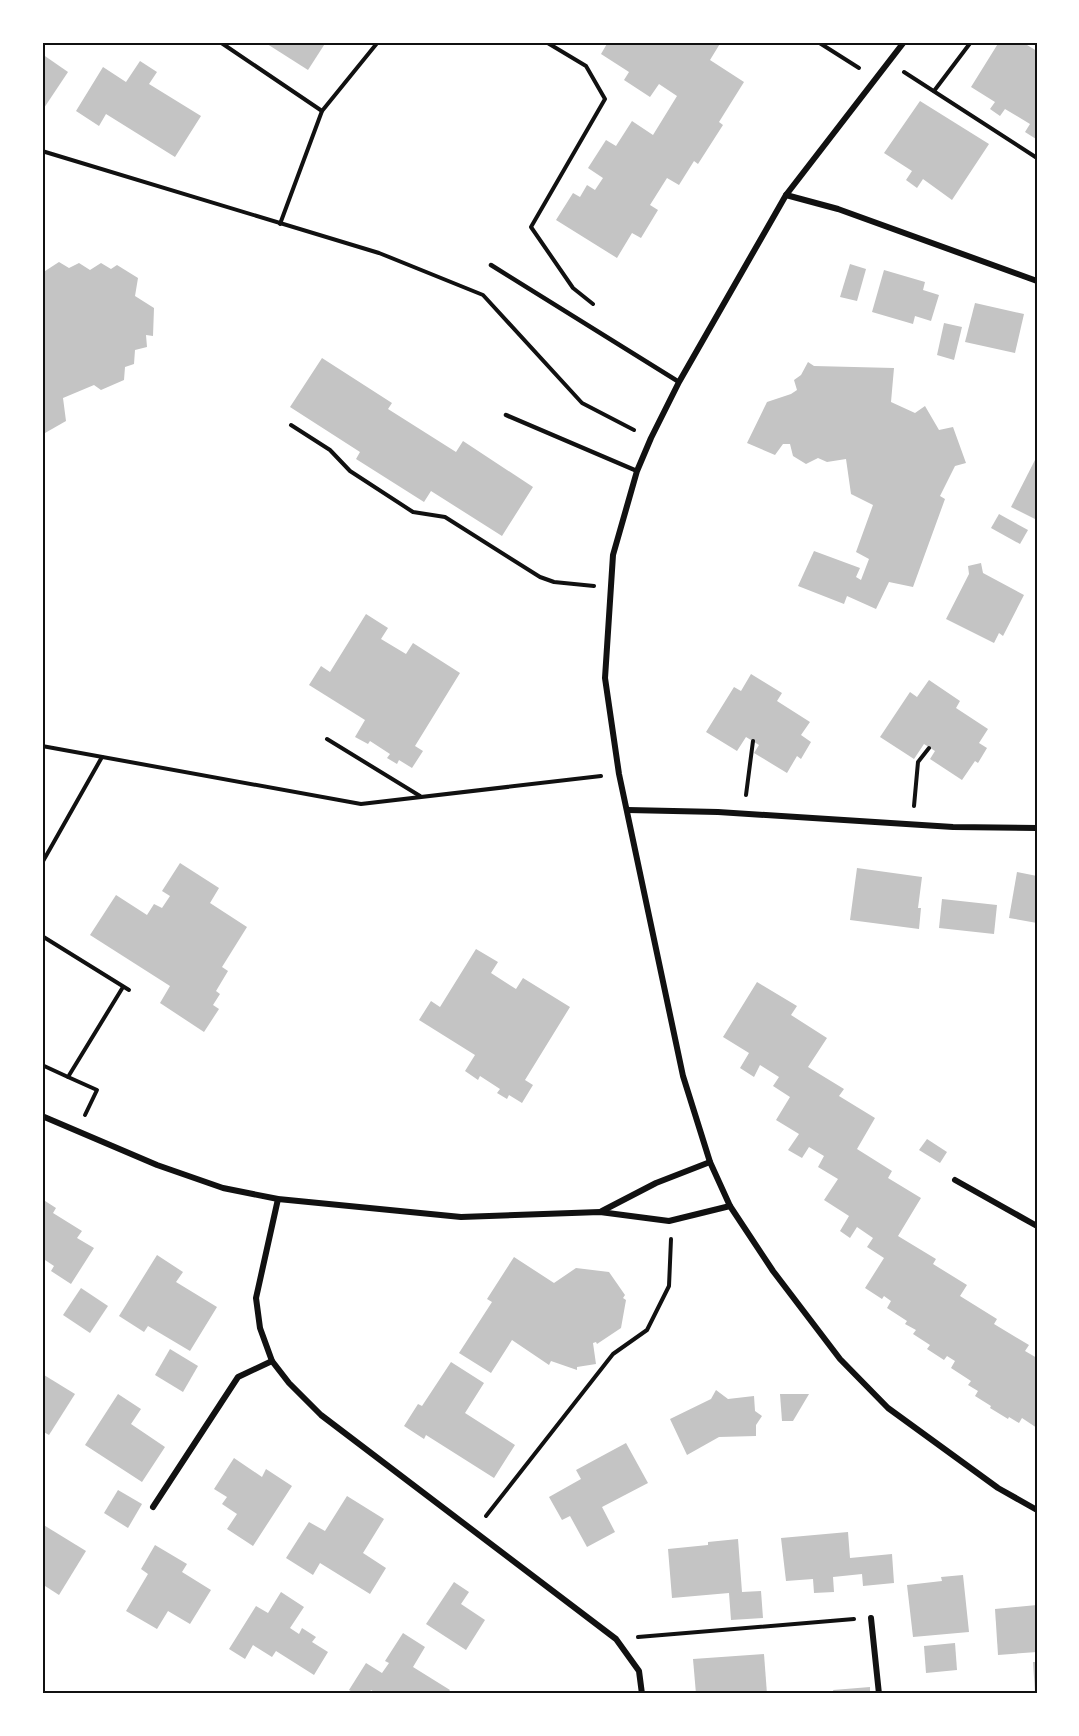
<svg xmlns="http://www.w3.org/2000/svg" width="1079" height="1736" font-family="Literata,serif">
  <rect width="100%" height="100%" fill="#fff"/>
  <!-- building -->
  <g fill="#c4c4c4">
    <path d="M264,42H326L308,70Z"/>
    <path d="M608,42H721L710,60L744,82L719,122L723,125L698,164L694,161L679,185L667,178L650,205L658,210L641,238L632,233L617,258L556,220L573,193L580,197L587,185L595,190L603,178L588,168L606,140L616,146L632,121L653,135L677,96L659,84L650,97L624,80L629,72L601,54Z"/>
    <path d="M999,42H1022L1037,51L1036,139L1025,132L1030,124L1005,109L1000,116L990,109L995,102L971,87Z"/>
    <path d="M42,54L68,72L42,111Z"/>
    <path d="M140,61L157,72L149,84L201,116L175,157L106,114L99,126L76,111L103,67L126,82Z"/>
    <path d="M920,101L989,144L952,200L923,179L917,188L906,180L912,171L884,153Z"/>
    <path d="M59,262L69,268L79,263L90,270L101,263L111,269L117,265L138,278L135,296L154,308L153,336L146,335L147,347L135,350L134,364L125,367L124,380L101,390L94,385L63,398L66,421L45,433L42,431V273Z"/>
    <path d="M850,264L866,269L857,301L840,297Z"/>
    <path d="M884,270L925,282L923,290L939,295L931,321L915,316L913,324L872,312Z"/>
    <path d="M975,303L1024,314L1015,353L965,342Z"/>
    <path d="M944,323L962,327L954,360L937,355Z"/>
    <path d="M322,358L392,403L388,409L456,452L463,441L533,487L502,536L431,491L424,502L356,459L360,452L290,407Z"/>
    <path d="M808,362L814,366L894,368L891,402L915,413L925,406L939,430L953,427L966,463L955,466L940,496L945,499L913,587L889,582L876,609L847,596L844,604L798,586L814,551L860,568L856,577L861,580L869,559L856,552L873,505L851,494L846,459L827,462L818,458L806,464L793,456L790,444H783L775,455L747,443L767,402L791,394L797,390L794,380L801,375Z"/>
    <path d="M1037,456V520L1011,507Z"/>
    <path d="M999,514L1028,530L1020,544L991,528Z"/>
    <path d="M981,563L983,573L1024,595L1003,636L999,633L994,643L946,619L969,574L968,566Z"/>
    <path d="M366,614L388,628L381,639L406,654L413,643L460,673L415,746L423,751L412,768L399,760L397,764L387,758L390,754L370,741L368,744L355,737L365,720L309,685L321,666L330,672Z"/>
    <path d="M751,674L782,693L777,701L810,722L801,735L811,742L801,759L797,756L787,773L754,753L759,745L746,737L737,751L706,732L734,687L741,691Z"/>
    <path d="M929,680L960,701L956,708L988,729L979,743L987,748L978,763L975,761L962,780L930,759L935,751L924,744L914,759L880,737L910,692L917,697Z"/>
    <path d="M180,863L219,888L210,903L247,927L222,967L228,971L216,991L220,994L213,1005L219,1009L204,1032L160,1003L170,986L90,935L116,895L147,915L154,904L162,908L170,896L162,891Z"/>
    <path d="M857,868L922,877L918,908H921L919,929L850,920Z"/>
    <path d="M1017,872L1037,876V923L1009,918Z"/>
    <path d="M942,899L997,905L994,934L939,928Z"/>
    <path d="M476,949L498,962L491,973L516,989L523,978L570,1007L525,1080L533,1085L522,1103L509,1095L507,1099L497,1093L500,1089L480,1076L478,1080L465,1071L475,1055L419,1020L431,1001L440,1007Z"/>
    <path d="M757,982L797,1006L791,1015L827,1038L808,1067L844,1089L839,1096L875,1118L857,1149L892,1171L888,1178L921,1198L898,1236L936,1259L933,1264L967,1285L960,1296L997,1319L994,1324L1029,1345L1025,1351L1037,1358V1428L1022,1418L1019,1423L1009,1417L1008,1419L990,1408L991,1406L975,1396L978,1391L968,1385L971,1381L951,1368L955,1361L947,1356L944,1360L927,1349L930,1345L913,1334L916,1330L905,1324L907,1321L887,1308L891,1301L884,1296L882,1299L865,1288L884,1258L867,1247L873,1238L857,1227L850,1238L840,1231L849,1216L824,1200L838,1179L818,1167L824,1156L809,1147L802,1158L788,1150L799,1134L776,1120L790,1097L773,1086L779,1077L760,1065L754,1077L740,1068L749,1053L723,1037Z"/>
    <path d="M927,1139L947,1152L940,1163L919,1150Z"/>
    <path d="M42,1199L56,1208L53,1213L82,1231L77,1238L94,1248L71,1284L51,1271L54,1266L42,1258Z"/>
    <path d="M157,1255L183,1272L176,1282L217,1307L190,1351L148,1326L144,1332L119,1316Z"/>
    <path d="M514,1257L554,1283L576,1268L609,1272L625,1295L623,1298L626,1300L621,1328L597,1344L596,1342L593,1343L596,1364L577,1367V1370L551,1361L549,1365L512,1340L491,1373L459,1353L492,1302L487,1299Z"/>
    <path d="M81,1288L108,1306L90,1333L63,1315Z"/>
    <path d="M170,1349L198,1366L183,1392L155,1375Z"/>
    <path d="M451,1362L484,1383L465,1413L515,1445L494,1478L426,1435L424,1439L404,1426L418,1404L422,1406Z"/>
    <path d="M44,1375L75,1394L49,1435L42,1431V1378Z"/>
    <path d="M716,1390L728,1399L754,1396L755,1411L762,1416L756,1425V1436L719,1437L687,1455L670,1419L711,1399Z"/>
    <path d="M118,1394L141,1409L131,1424L165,1447L142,1482L85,1445Z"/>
    <path d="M780,1394H809L793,1421H782Z"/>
    <path d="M626,1443L648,1483L602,1507L615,1532L587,1547L570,1516L562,1520L549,1497L581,1479L576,1470Z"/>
    <path d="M234,1458L262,1477L266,1469L292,1486L253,1546L227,1529L237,1514L222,1504L227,1497L214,1489Z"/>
    <path d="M118,1490L142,1504L128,1528L104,1513Z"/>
    <path d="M347,1496L384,1519L363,1553L386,1568L370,1594L320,1563L313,1575L286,1558L309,1522L325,1531Z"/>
    <path d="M42,1524L86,1551L59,1595L42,1584Z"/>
    <path d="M848,1532L850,1558L892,1554L894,1583L863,1586L862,1574L833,1577L834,1592L814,1593L813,1579L786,1581L781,1538Z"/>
    <path d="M738,1539L742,1592L761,1591L763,1618L731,1620L729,1593L672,1598L668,1549L708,1545V1542Z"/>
    <path d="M155,1545L187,1564L182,1572L211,1590L190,1624L168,1611L157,1629L126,1611L148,1574L141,1569Z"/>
    <path d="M963,1575L969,1632L913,1637L907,1585L942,1581L941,1577Z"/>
    <path d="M454,1582L469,1592L461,1604L485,1620L466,1650L426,1624Z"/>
    <path d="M281,1592L304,1607L290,1628L299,1634L302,1628L316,1637L312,1642L328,1652L314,1675L276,1651L272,1657L253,1645L245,1659L229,1649L256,1606L268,1613Z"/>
    <path d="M1037,1605V1652L998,1655L995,1609Z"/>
    <path d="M403,1633L425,1647L413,1667L450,1690L447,1694H377L371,1690L369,1694H356L349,1690L366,1663L382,1673L389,1663L385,1661Z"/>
    <path d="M955,1643L957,1670L926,1673L924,1646Z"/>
    <path d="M764,1654L767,1694H696L693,1659Z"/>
    <path d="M1033,1662H1037V1693H1035Z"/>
    <path d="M870,1687V1694H834L833,1690Z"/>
  </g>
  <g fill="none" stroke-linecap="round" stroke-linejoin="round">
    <!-- path -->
    <g stroke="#111" stroke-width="4">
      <path d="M220,42L322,111"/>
      <path d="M546,42L586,66L605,99L531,227L573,288L593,304"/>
      <path d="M818,42L859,68"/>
      <path d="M904,72L1037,158"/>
      <path d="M934,91L971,42"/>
      <path d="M42,151L379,253L483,295L582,403L634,430"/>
      <path d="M280,224L322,111L378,42"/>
      <path d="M291,425L330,450L350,471L413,512L445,517L540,577L554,582L594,586"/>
      <path d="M327,739L420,796"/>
      <path d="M42,746L361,804L601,776"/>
      <path d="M746,795L753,741"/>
      <path d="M914,806L918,762L929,748"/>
      <path d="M42,863L102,757"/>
      <path d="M42,936L129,990"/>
      <path d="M42,1065L68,1077L123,987"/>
      <path d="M68,1077L97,1090L85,1115"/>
      <path d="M486,1516L613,1354L647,1330L669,1286L671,1239"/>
      <path d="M638,1637L854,1619"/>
    </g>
    <!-- service -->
    <g stroke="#111" stroke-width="4.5">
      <path d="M491,265L679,382"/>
      <path d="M506,415L637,471"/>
    </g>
    <!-- minor -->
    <g stroke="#111" stroke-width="6">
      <path d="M904,42L786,195L679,382L651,438L637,471L613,555L605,678L619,774L683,1076L710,1162L730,1206L773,1271L840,1359L888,1408L998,1488L1037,1510"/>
      <path d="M786,195L838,209L1037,281"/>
      <path d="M628,810L718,812L953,827L1037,828"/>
      <path d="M42,1116L157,1165L223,1188L278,1199L461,1217L600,1212L669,1221L730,1206"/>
      <path d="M955,1180L1037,1226"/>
      <path d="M278,1199L256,1298L260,1328L272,1361L289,1383L321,1415L616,1639L639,1671L642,1694"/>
      <path d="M602,1211L656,1183L710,1162"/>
      <path d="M153,1507L238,1377L272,1361"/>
      <path d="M871,1618L879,1694"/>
    </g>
  </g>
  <!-- border -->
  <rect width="1079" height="1736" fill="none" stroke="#ffffff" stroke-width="87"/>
  <rect x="44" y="44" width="992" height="1648" fill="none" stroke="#111" stroke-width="2"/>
</svg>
